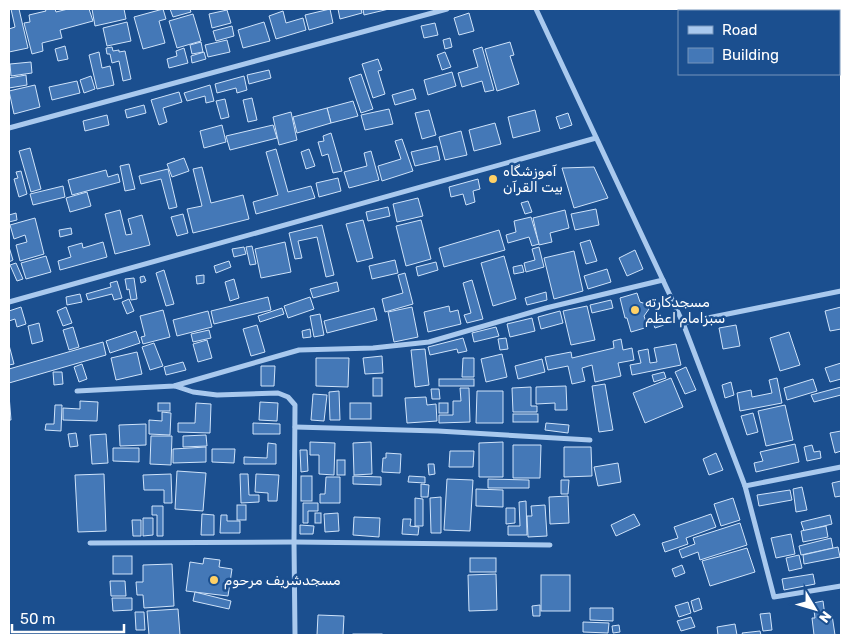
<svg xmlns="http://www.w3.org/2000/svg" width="850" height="644" font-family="Rubik,Vazirmatn,sans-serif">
  <rect width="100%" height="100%" fill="#1b4f8f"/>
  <!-- building -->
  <g fill="#4478b7" stroke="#cfe3fa">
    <path d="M11,9H19L28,48L9,52V29L15,27Z"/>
    <path d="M45,9H55L56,12L68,9H89L93,21L60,30L62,38L42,43L43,51L32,54L24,23L30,22L29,15L46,11Z"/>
    <path d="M92,9H124L126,19L95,26Z"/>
    <path d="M163,9L166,19L159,21L165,43L143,49L134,17Z"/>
    <path d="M170,9H190L191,12L173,17Z"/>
    <path d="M330,9L333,23L309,30L305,15Z"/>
    <path d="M338,9H361L362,13L340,19Z"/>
    <path d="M363,9H389L364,15Z"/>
    <path d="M227,10L231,23L212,28L209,14Z"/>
    <path d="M283,11L286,23L303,18L306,30L276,39L269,16Z"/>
    <path d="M469,13L474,31L459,35L454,18Z"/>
    <path d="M193,14L201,41L177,48L169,21Z"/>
    <path d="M127,22L131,41L107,46L103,28Z"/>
    <path d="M264,22L270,41L243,48L238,30Z"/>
    <path d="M435,23L438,35L424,38L421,26Z"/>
    <path d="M232,26L234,36L216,41L213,31Z"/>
    <path d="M450,38L452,47L445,49L443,40Z"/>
    <path d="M227,40L230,52L208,57L205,45Z"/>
    <path d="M201,42L203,52L192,54L190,45Z"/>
    <path d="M510,42L514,55L510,56L519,84L497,91L485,49Z"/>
    <path d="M65,46L68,59L58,61L55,49Z"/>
    <path d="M112,47L113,51L119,50V52L125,51L131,79L123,81L119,61L112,63L110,54H107L106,48Z"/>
    <path d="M482,47L494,90L485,92L482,81L462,87L458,73L478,67L473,50Z"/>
    <path d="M184,48L188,63L169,68L167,59L177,56L176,51Z"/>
    <path d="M99,52L102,68L110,66L114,85L97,89L89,55Z"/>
    <path d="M204,52L206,59L192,63L191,56Z"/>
    <path d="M445,52L451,67L442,70L437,55Z"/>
    <path d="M378,59L382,70L378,71L385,94L373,98L362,64Z"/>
    <path d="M31,62L32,73L11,76L10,64Z"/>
    <path d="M269,70L271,78L249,84L247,75Z"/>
    <path d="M452,72L456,86L428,95L424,80Z"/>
    <path d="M361,74L373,109L361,113L349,78Z"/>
    <path d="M26,75L27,85L9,88V78Z"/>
    <path d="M91,76L95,89L84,93L80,80Z"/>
    <path d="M244,76L247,90L237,93L236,88L217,93L215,84Z"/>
    <path d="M77,81L80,93L52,100L49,87Z"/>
    <path d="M35,85L40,107L14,114L9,91Z"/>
    <path d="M210,85L214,101L206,103L205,96L187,101L184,93Z"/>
    <path d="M413,89L416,99L395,105L392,95Z"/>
    <path d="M179,92L182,102L163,108L167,122L159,125L151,100Z"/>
    <path d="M252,98L257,120L248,122L243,100Z"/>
    <path d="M225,99L229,117L221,119L216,101Z"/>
    <path d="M353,101L358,116L331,123L327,108Z"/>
    <path d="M144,105L146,113L127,118L125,110Z"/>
    <path d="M327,108L331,123L297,133L293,117Z"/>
    <path d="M389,109L393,124L365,130L361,115Z"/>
    <path d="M429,110L436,135L422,139L415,113Z"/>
    <path d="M535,110L540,131L513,138L508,117Z"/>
    <path d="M291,112L297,140L279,145L273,117Z"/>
    <path d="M568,113L572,125L560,129L556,117Z"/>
    <path d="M107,115L109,125L85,131L83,121Z"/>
    <path d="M495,123L501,144L474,151L469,130Z"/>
    <path d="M222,125L226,142L204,148L200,131Z"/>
    <path d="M273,125L277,138L230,150L226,136Z"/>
    <path d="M461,131L467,155L445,160L439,137Z"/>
    <path d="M331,133L342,171L333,173L328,154L322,156L318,142L324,141L323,136Z"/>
    <path d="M402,139L413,171L382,181L378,166L401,159L395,141Z"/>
    <path d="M437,146L440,160L415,166L411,152Z"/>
    <path d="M30,148L41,189L31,192L19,151Z"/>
    <path d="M276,149L288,192L311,186L315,198L256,214L253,202L278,195L266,152Z"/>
    <path d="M309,149L315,166L306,169L301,152Z"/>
    <path d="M371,151L379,180L349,188L344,172L367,166L364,153Z"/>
    <path d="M184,158L189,171L172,177L167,164Z"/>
    <path d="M129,164L135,189L125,191L120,166Z"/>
    <path d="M202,167L211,203L243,195L249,219L193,233L187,209L202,206L193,169Z"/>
    <path d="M594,167L608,198L574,208L562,168Z"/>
    <path d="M168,169L177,207L169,209L161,179L141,184L139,176Z"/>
    <path d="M106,170L108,177L118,174L120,182L72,195L68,180Z"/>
    <path d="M21,171L27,194L19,197L14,179L18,178L16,172Z"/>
    <path d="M338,178L341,191L319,197L316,183Z"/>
    <path d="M478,179L480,189L473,191L475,202L466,205L463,194L451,197L449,187Z"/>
    <path d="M63,186L65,197L33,205L30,194Z"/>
    <path d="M87,192L91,206L70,212L66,198Z"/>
    <path d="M418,198L423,216L397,222L393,204Z"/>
    <path d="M528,201L532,212L525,214L521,203Z"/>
    <path d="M388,207L390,216L368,221L366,212Z"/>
    <path d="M596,209L599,225L575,230L571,214Z"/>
    <path d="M120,210L126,235L132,234L128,219L142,215L150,245L115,254L105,214Z"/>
    <path d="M565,210L569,228L550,233L552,242L539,245L533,218Z"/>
    <path d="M16,213L17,220L9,222V215Z"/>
    <path d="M183,214L188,233L177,236L171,217Z"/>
    <path d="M531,217L539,244L532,246L529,237L508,243L506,235L516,232L514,221Z"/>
    <path d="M35,218L44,254L20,261L16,245L27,242L25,235L14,239L10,225Z"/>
    <path d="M363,220L373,258L357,262L346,224Z"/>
    <path d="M421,220L431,259L406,266L396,226Z"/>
    <path d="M322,225L334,275L326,277L317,237L298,241L302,258L295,259L289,233Z"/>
    <path d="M71,228L72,234L60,237L59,230Z"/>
    <path d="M499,230L505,250L444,267L439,248Z"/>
    <path d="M590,240L597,261L586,264L580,243Z"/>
    <path d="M103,242L107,257L60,270L58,261L71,257L68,247L82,243L83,248Z"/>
    <path d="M285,242L291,272L261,278L255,249Z"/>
    <path d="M252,246L256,264L250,265L246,247Z"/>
    <path d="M9,247L13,260L9,262Z"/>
    <path d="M244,247L246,254L234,257L232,249Z"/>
    <path d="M539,247L544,267L526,272L524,263L535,260L532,249Z"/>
    <path d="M635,250L643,269L627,276L619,258Z"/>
    <path d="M574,251L583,291L554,299L544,258Z"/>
    <path d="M46,256L51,272L26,279L21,263Z"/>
    <path d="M504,256L516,299L493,306L481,263Z"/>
    <path d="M395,260L398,273L372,279L369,266Z"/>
    <path d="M229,261L231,267L216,273L214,266Z"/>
    <path d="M436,262L438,270L418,276L416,267Z"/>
    <path d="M16,263L23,279L17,281L10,265Z"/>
    <path d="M522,265L524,272L514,274L513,267Z"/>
    <path d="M607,269L611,282L588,289L584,276Z"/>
    <path d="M164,270L174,304L166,306L156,273Z"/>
    <path d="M405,273L413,304L385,312L382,299L403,293L398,275Z"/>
    <path d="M204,275V283L197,284L196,276Z"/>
    <path d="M144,276L146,281L141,283L140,277Z"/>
    <path d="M134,278L137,299L131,300L129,289L127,290L125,279Z"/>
    <path d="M234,279L239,298L230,301L225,282Z"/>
    <path d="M472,280L483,319L467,323L464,315L471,313L463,283Z"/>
    <path d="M117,281L122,298L114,300L112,294L88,300L86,294L111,287L110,283Z"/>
    <path d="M337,282L339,291L313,298L310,289Z"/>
    <path d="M546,292L547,300L527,305L525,298Z"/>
    <path d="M637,293L640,302L646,304L649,309L644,316L648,327L631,332L627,318H625L620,298Z"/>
    <path d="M80,294L82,302L67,305L66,297Z"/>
    <path d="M268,297L271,310L214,324L211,311Z"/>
    <path d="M310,297L314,309L288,318L284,306Z"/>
    <path d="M129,299L134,311L127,314L122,302Z"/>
    <path d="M611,300L613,308L592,313L590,305Z"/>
    <path d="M449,306L450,312L458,310L461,324L428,332L424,312Z"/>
    <path d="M587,306L595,340L571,345L563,311Z"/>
    <path d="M21,307L26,324L17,327L15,319L9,321V311Z"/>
    <path d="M66,307L72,323L63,326L57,311Z"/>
    <path d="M412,307L418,337L394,342L388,312Z"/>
    <path d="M841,307V329L830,331L825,311Z"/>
    <path d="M282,308L284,314L260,322L258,316Z"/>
    <path d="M374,308L377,320L327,333L324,321Z"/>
    <path d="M163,310L170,337L143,344L141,337L145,336L140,316Z"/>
    <path d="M208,311L212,327L177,336L173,320Z"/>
    <path d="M560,311L563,323L541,329L538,317Z"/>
    <path d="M320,314L324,335L314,337L310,316Z"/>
    <path d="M662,317L664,325L655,328L652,320Z"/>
    <path d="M532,318L535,331L510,337L507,324Z"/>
    <path d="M39,323L43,341L32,344L28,326Z"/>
    <path d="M257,325L265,352L251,356L243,329Z"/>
    <path d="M736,325L740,346L723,349L719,328Z"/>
    <path d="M73,327L79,347L69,350L63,330Z"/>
    <path d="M496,327L499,336L474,342L472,333Z"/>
    <path d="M310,329L311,337L303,338L302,331Z"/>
    <path d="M209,330L211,338L193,342L191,334Z"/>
    <path d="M136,331L140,343L110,353L106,341Z"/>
    <path d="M789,332L800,365L780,371L770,338Z"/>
    <path d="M463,338L467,351L458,353L457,349L430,355L428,347Z"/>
    <path d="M506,338L508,349L500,350L498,339Z"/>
    <path d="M621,339L623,350L632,348L634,360L618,363L621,376L595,382L592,365L582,368L585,381L572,384L568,366L548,370L545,357L571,352L572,358L614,348L613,341Z"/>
    <path d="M207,340L212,358L198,362L193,344Z"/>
    <path d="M103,342L106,355L9,383V369Z"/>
    <path d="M154,343L163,366L150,370L142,347Z"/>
    <path d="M676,344L681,365L632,375L630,365L641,363L638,351L648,349L650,363L657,362L654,348Z"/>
    <path d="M9,345L14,364L9,365Z"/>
    <path d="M425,349L429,385L415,387L411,350Z"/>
    <path d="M137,352L142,374L116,380L111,358Z"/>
    <path d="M502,354L507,377L486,382L481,359Z"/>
    <path d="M382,356L383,373L365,374L363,358Z"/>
    <path d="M316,358H349L348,387L316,386Z"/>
    <path d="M463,358H474V377H462Z"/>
    <path d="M542,359L545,372L518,379L515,366Z"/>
    <path d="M183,362L186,370L166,375L164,367Z"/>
    <path d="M841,363V379L830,382L825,368Z"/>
    <path d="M82,364L87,379L79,382L74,367Z"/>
    <path d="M261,366H275L274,386H261Z"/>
    <path d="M686,367L696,390L685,394L675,372Z"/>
    <path d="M53,372H62L63,384L54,385Z"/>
    <path d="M664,372L666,378L654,382L652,375Z"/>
    <rect x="373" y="378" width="9" height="18"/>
    <path d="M671,378L683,407L645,423L633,393Z"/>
    <path d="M777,378L782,403L740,411L737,393L751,390L752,397L772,393L769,380Z"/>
    <rect x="439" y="379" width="35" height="7"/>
    <path d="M813,379L817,391L787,400L784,388Z"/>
    <path d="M731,382L734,395L725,398L722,385Z"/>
    <path d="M605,384L613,430L599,432L592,386Z"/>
    <path d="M566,386L567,410H555V403L536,404V387Z"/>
    <path d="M531,387V406H537V412H513L512,388Z"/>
    <path d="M841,387V395L814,402L811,395Z"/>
    <path d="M460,388H469L470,422L439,423V415H453V401H461Z"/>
    <path d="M431,389H439L440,399H432Z"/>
    <path d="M339,391L340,420H330L329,392Z"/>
    <path d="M477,391H503V423H476Z"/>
    <path d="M313,394L327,395L324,421L311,420Z"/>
    <path d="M9,395L11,420H9Z"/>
    <path d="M426,397L427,405L436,404L437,421L407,423L405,398Z"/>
    <path d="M80,401L98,402L97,421L63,420V408L80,409Z"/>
    <path d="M260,402L278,403L277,421L259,420Z"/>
    <rect x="158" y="403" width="12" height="8"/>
    <path d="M196,403L211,404L210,433L178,432V423H195Z"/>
    <rect x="350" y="403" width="21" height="16"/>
    <rect x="439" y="403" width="9" height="10"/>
    <path d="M55,405H62L61,431L45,430L46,424H54Z"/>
    <path d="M785,405L793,440L766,446L758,411Z"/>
    <path d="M162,412L171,413L170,435L149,434V420L162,421Z"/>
    <path d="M753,413L758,432L747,435L741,416Z"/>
    <rect x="513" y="414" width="25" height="8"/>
    <path d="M253,423L280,424V434H253Z"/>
    <path d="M546,423L569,425L568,433L545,430Z"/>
    <path d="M146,424V445L120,446L119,425Z"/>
    <path d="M841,431V451L835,453L830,433Z"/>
    <path d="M76,433L78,446L70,447L68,434Z"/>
    <path d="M106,434L108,463L92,464L90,435Z"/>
    <path d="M206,435L207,446L183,447V436Z"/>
    <path d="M151,436H172L171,465L150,464Z"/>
    <path d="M310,442L335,443L334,475L319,474V455H310Z"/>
    <path d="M371,442L372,474L354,475L353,443Z"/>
    <path d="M503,442V477H479V443Z"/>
    <path d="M268,443L276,444V464H244V457L267,458Z"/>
    <path d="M795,444L799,462L756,472L754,463L763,461L760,452Z"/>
    <path d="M513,445H541L540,478H513Z"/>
    <path d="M812,445L814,452L820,451L821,458L807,461L804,447Z"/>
    <path d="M206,447V462L173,463V449Z"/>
    <path d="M564,447H591L592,476L564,477Z"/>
    <path d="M113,448H139V462L113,461Z"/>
    <path d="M212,449H235L234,463L212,462Z"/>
    <path d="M300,450H307L308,471L301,472Z"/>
    <path d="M450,451H474L473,467H449Z"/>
    <path d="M386,453L401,454L400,473L382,472L383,458H386Z"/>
    <path d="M716,453L723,470L709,475L703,459Z"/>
    <rect x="337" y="460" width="8" height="15"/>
    <path d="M618,463L621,482L598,486L594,467Z"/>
    <path d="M428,464H434L435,474L429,475Z"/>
    <path d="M177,471L206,473L203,511L175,509Z"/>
    <path d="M104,474L106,531L78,532L75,475Z"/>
    <path d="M171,474L172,503H164V490H144L143,475Z"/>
    <path d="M240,474H248L249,495H259V502L241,503Z"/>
    <path d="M256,474L279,475L277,501H268V493L255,492Z"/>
    <rect x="301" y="476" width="11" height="25"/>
    <path d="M353,476L381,477V485L353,484Z"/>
    <path d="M409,476L425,477V483L408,482Z"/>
    <path d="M326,477H340V503H320V494H325Z"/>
    <path d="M447,479L473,480L470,531L444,530Z"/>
    <path d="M488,479L529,480V488H488Z"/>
    <path d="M561,480H569L568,494H561Z"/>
    <path d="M841,481V496L835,497L832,483Z"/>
    <path d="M421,484L429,485L428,497H421Z"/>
    <path d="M802,487L807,510L796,512L793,489Z"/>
    <path d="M476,489L503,490V507L476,506Z"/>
    <path d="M790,490L792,500L759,506L757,495Z"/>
    <path d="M568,496L569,523L550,524L549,497Z"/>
    <path d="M441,497V533H431L430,498Z"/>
    <path d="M415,498L423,499V526H415Z"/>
    <path d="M733,498L740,520L721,526L714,504Z"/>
    <path d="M526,501L527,535H508V526H520L519,502Z"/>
    <path d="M303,503H318V511H308V523H303Z"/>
    <rect x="237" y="505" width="9" height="15"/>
    <path d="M545,505L547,536L528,537L527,516H532L531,506Z"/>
    <path d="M152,506H163V536H157V515H152Z"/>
    <path d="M506,508H515V523L506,524Z"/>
    <rect x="315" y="513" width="6" height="10"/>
    <path d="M338,513L339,531L325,532L324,514Z"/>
    <path d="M202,514L214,515V535H201Z"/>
    <path d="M634,514L640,525L616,536L611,525Z"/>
    <path d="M711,514L716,527L686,538L688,544L665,552L662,543L678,538L674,527Z"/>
    <path d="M221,515H227V521H240V533H220Z"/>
    <path d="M830,515L832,524L804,531L801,522Z"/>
    <path d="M354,517L380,518L379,537L353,535Z"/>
    <path d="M143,518H153V535L143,536Z"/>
    <path d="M403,519H411L410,526L419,527L418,535L402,534Z"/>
    <path d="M132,520H141V536H133Z"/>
    <path d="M740,523L747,545L700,560L698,552L682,558L679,550L695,544L693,538Z"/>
    <path d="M300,525L314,526L313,534H300Z"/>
    <path d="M826,526L828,537L803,542L801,531Z"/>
    <path d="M791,534L795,554L776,558L771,538Z"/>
    <path d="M831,538L833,548L801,555L799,546Z"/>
    <path d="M838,547L840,557L804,564L803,555Z"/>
    <path d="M747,548L755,572L710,586L702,561Z"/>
    <path d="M799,555L802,568L789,571L786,558Z"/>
    <rect x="113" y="556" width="19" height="18"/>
    <path d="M204,558L220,560L219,567L232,569L228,596L186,591L190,562L203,564Z"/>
    <rect x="470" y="558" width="26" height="14"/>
    <path d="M172,564L174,606L144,608L143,595H137L136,582H143V565Z"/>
    <path d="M682,565L685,573L675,577L672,569Z"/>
    <path d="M496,574L497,610L469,611L468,575Z"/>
    <path d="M813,574L815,584L784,590L782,579Z"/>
    <rect x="541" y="575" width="29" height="36"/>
    <path d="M110,581H125L126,596H111Z"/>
    <path d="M195,592L231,601L229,609L193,601Z"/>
    <path d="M112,598H132V610L113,611Z"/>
    <path d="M699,598L702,609L694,612L691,601Z"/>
    <path d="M823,601L825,616L832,615L835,635H814L812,618H815L813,603Z"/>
    <path d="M688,602L691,613L679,617L675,606Z"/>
    <path d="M540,605V616H533L532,606Z"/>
    <path d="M590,608H613V621L590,620Z"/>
    <path d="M178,609L180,635H149L147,611Z"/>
    <path d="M135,612H144L145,630H136Z"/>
    <path d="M770,613L772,630L763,631L760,614Z"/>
    <path d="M318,615L344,616L343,635H317Z"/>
    <path d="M691,617L695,627L681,631L677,621Z"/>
    <path d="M583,622L609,623L608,633L583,632Z"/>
    <path d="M735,624L737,635H718L717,627Z"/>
    <path d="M619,625L620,632L613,633L612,626Z"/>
    <path d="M760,631L761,635H743L742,633Z"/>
    <rect x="353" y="634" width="29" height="1"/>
  </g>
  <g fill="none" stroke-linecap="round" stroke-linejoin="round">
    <!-- street -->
    <g stroke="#a9c9ee" stroke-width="5">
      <path d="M536,9L683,323L745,486L774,597L841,586"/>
      <path d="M9,128L447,9"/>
      <path d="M9,302L596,138"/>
      <path d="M683,323L841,291"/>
      <path d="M175,386L193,392L217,395L278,393L288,397L295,405L294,542L295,635"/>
      <path d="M77,391L174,386L299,350L373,348L429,342L546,308L663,280"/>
      <path d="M295,427L438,431L590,440"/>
      <path d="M745,486L841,467"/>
      <path d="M90,543L294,542L550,545"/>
    </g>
  </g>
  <!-- markers -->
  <g fill="#ffd166" stroke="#1b4f8f" stroke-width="2">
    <circle cx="493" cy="179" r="5"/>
    <circle cx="635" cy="310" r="5"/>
    <circle cx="214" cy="580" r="5"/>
  </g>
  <g text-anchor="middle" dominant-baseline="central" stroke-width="5" stroke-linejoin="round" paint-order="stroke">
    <!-- poi labels -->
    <g font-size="14" fill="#fff" stroke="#1b4f8f" text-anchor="start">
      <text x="503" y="171">آموزشگاه<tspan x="503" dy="16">بیت القرآن</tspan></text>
      <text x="645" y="302">مسجدکارته<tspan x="645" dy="16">سبزامام اعظم</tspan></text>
      <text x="224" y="580">مسجدشریف مرحوم</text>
    </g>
  </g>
  <!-- border -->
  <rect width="850" height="644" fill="none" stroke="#ffffff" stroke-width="20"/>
  <!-- legend -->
  <rect x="678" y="10" width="162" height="65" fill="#1b4f8f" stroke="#7695bc"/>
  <rect x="688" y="26" width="25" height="8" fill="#a9c9ee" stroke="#7695bc"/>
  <text x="722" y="35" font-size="15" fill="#ffffff">Road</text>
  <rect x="688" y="48" width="25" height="15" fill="#4478b7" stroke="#7695bc"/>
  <text x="722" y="60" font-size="15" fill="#ffffff">Building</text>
  <!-- north arrow -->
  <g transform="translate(815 609) rotate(128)" stroke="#1b4f8f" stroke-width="4" paint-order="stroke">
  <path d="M0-4L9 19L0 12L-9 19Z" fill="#ffffff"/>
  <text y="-8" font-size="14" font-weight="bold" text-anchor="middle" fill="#ffffff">N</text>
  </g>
  <!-- scale -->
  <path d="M12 624v8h112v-8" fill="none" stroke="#ffffff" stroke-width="2.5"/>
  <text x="20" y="624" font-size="15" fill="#ffffff" stroke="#1b4f8f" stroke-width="4" paint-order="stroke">50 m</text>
</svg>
